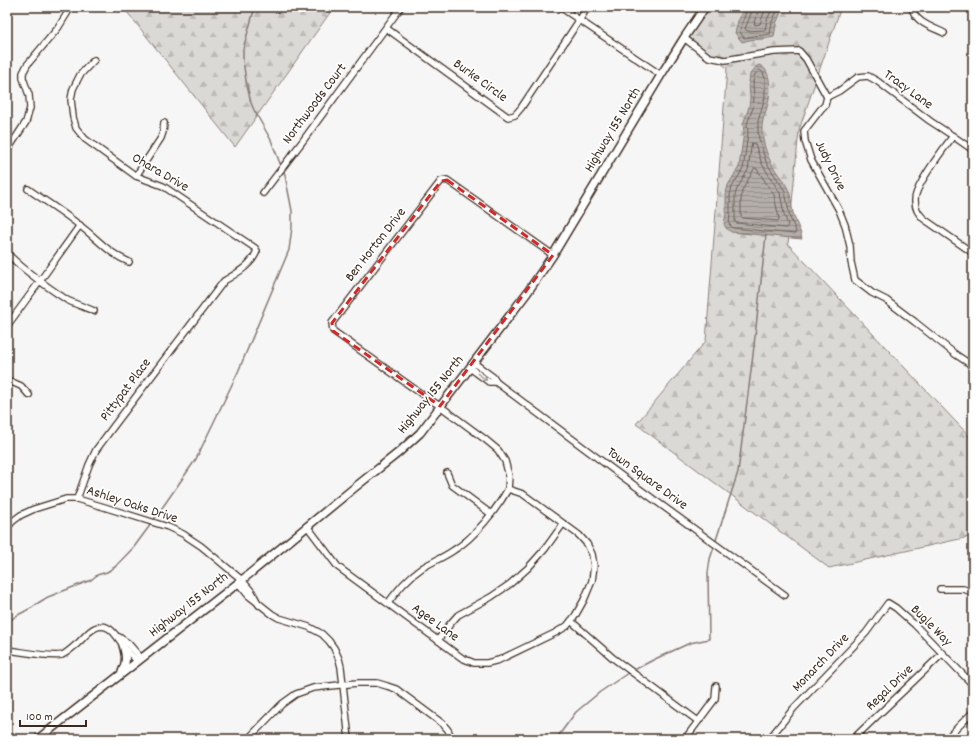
<svg xmlns="http://www.w3.org/2000/svg" width="980" height="746" font-family="Dekko,sans-serif">
  <defs>
    <pattern id="forest-firs" width="22" height="20" patternUnits="userSpaceOnUse"><rect width="22" height="20" fill="#dbd9d6"/><path d="M5 1l3.5 6h-7zM16 11l3.5 6h-7z" fill="#bdbab7"/></pattern>
    <pattern id="water-rules" width="6" height="5" patternUnits="userSpaceOnUse"><rect width="6" height="5" fill="#b4aeaa"/><path d="M0 2.5h6" fill="none" stroke="#948e8a"/></pattern>
  </defs>
  <rect width="100%" height="100%" fill="#f7f6f6"/>
  <filter id="ink" filterUnits="userSpaceOnUse"><feTurbulence type="fractalNoise" baseFrequency=".025" numOctaves="2"/><feDisplacementMap in="SourceGraphic" scale="8" xChannelSelector="R" yChannelSelector="G"/><feConvolveMatrix kernelMatrix="1 2 1 2 8 2 1 2 1" color-interpolation-filters="sRGB"/></filter>
  <g filter="url(#ink)">
    <!-- forest -->
    <g fill="url(#forest-firs)" stroke="#8b827a">
      <path d="M123,7H334L235,147Z"/>
      <path d="M708,7H841L799,130L788,244L973,440V536L829,568L636,424L706,341L727,68L688,37Z"/>
    </g>
    <!-- water -->
    <g fill="url(#water-rules)" stroke="#847972">
      <path d="M744,7H784L781,12L776,24L774,37L763,39L749,40L742,42L735,33L738,21Z"/>
      <path d="M759,65C770,68 771,88 769,98C768,109 761,119 762,131C763,145 768,159 776,171C780,177 785,182 788,189C792,197 791,207 794,216C796,224 801,230 802,239L731,232L726,228L724,224L726,213V194L728,185L739,167L744,132L743,124L749,107L750,98L749,83L750,74L757,66Z"/>
    </g>
    <g fill="none" stroke-linecap="round" stroke-linejoin="round">
      <!-- shore -->
      <g stroke="#6b5f56" stroke-width="1">
        <path d="M747,7C746,16 741,23 740,32L744,38C752,35 762,36 770,34L772,22L779,7"/>
        <path d="M752,7V11L745,29L747,31L765,30L767,20L773,7"/>
        <path d="M758,7V12L754,22L755,25L760,24L766,7"/>
        <path d="M760,70L763,73L765,78V97L758,121V131L759,139L766,162L785,191L790,218L796,231L795,234L733,228L729,224L730,213V195L732,187L743,169L744,163L748,133L747,124L753,108L754,97L753,83L754,76L758,71Z"/>
        <path d="M752,143L755,144L762,164L780,193L784,214L788,225L786,228L736,223L735,222V195L737,189L748,170Z"/>
        <path d="M755,168L757,169L774,195L779,219L778,221L743,218L741,216V200L742,191Z"/>
      </g>
      <!-- stream -->
      <g stroke="#847972" stroke-width="1.5">
        <path d="M255,7L243,49V60L246,81L251,103L254,110L271,140L281,166"/>
        <path d="M153,521L196,459L238,372L289,250L292,227V211L285,175L283,169"/>
        <path d="M716,540L738,472L753,355L766,235"/>
        <path d="M7,623L16,616L33,607L38,603L48,597L91,580L97,575L107,572L115,567L134,547L151,524"/>
        <path d="M634,670L655,659L690,643L709,639L708,573L710,559L714,547"/>
        <path d="M556,739L576,712L600,692L628,673"/>
      </g>
      <defs>
        <g id="minor">
          <path d="M560,7L661,75"/>
          <path d="M912,7C914,22 932,27 944,33"/>
          <path d="M386,28L508,117L515,115L521,108L588,7"/>
          <path d="M684,38L709,57L725,60L774,52L799,51L806,59L827,97L825,105L821,109L804,131L805,141L811,160L839,210L845,225L850,246L851,262L855,280L872,293L886,300L915,322L955,354L973,366"/>
          <path d="M827,97L839,91L858,77L868,76L877,81L930,121L953,136"/>
          <path d="M973,150L953,136C944,148 914,187 915,200C915,209 918,213 924,219L973,253"/>
          <path d="M7,151L26,122L30,108L29,95L23,78V73L27,65L58,28L71,7"/>
          <path d="M136,176L161,138L163,132L164,123"/>
          <path d="M28,189C45,201 63,212 79,225C96,237 109,254 129,262"/>
          <path d="M263,193L302,142L401,7"/>
          <path d="M7,253C22,269 49,288 67,300C75,304 85,307 94,311"/>
          <path d="M7,326L40,281L80,225"/>
          <path d="M474,363L493,377L496,382L623,477L785,595"/>
          <path d="M470,368L489,382H496"/>
          <path d="M7,380L21,386L29,395"/>
          <path d="M447,473L452,485L491,514"/>
          <path d="M77,499L89,465L96,450L113,427L224,281C237,273 251,266 257,251L255,248L163,186L136,176L85,139L76,128L73,117L71,99L73,89L80,75L94,60"/>
          <path d="M307,526L338,567L462,658L474,663H487L499,660L555,633L567,626L575,616L584,600L592,581L594,566L592,554L587,544L579,535L523,494L508,489L509,476L505,461L498,450L486,440L440,406L423,395L343,338L333,331L332,323L441,181L447,180L553,255"/>
          <path d="M7,528L13,521L21,515L34,509L66,499H77L104,507L168,527L183,534L201,546L242,580L252,592L259,605"/>
          <path d="M238,583L248,595L272,614L279,618L309,627L322,634L329,641L334,648L339,659L341,667L349,739"/>
          <path d="M940,589H963L973,592"/>
          <path d="M388,603C398,590 407,578 422,568C432,562 444,557 454,550C474,538 497,509 508,489"/>
          <path d="M571,621L613,658L698,721"/>
          <path d="M119,637L128,643L141,658"/>
          <path d="M438,640L450,624L458,615L491,597L510,584L528,568L545,549L563,524"/>
          <path d="M7,650C19,651 51,658 62,655C67,653 73,647 77,644C83,639 88,631 95,628C109,621 116,636 123,645C127,651 132,656 137,661"/>
          <path d="M248,739L282,704L296,694L313,688L357,683H377L387,686L396,689L443,724L448,730L452,739"/>
          <path d="M685,739L715,699L716,686"/>
          <path d="M769,739L794,708L866,633L888,603L896,608L915,625L973,685"/>
          <path d="M853,739L942,654"/>
          <path d="M946,739L973,712"/>
        </g>
        <g id="major">
          <path d="M122,672C127,662 126,655 123,645"/>
          <path d="M38,739L242,580L354,488L398,453L420,433L527,293L553,255L661,75L684,38L705,7"/>
        </g>
      </defs>
      <!-- minor casing -->
      <use href="#minor" stroke="#3b2a1e" stroke-width="8"/>
      <!-- major casing -->
      <use href="#major" stroke="#3b2a1e" stroke-width="10"/>
      <!-- minor -->
      <use href="#minor" stroke="#fff" stroke-width="5.5"/>
      <!-- major -->
      <use href="#major" stroke="#fff" stroke-width="7"/>
    </g>
    <!-- one-way arrows -->
    <defs><path id="oneway-shaft" d="M-6 0H5M1.5-3L5.5 0L1.5 3" fill="none" stroke-width="1.6" stroke-linecap="round" stroke-linejoin="round"/></defs>
    <use stroke="#a79f9a" href="#oneway-shaft" transform="translate(482 377) rotate(36)"/>
  </g>
  <!-- marked area -->
  <path fill="none" stroke="#d62828" stroke-width="3" stroke-dasharray="8 5" stroke-linejoin="round" d="M447,180L553,255L440,406L333,331L332,323L441,181Z"/>
  <g text-anchor="middle" dominant-baseline="central" stroke-width="3.5" stroke-linejoin="round" paint-order="stroke">
    <!-- street labels -->
    <g font-size="14" fill="#3b2a1e" stroke="#fff">
      <text transform="translate(480 81) rotate(36)">Burke Circle</text>
      <text transform="translate(908 90) rotate(36)">Tracy Lane</text>
      <text transform="translate(315 104) rotate(-53)">Northwoods Court</text>
      <text transform="translate(613 130) rotate(-59)">Highway 155 North</text>
      <text transform="translate(830 166) rotate(64)">Judy Drive</text>
      <text transform="translate(160 173) rotate(30)">Ohara Drive</text>
      <text transform="translate(376 245) rotate(-52)">Ben Horton Drive</text>
      <text transform="translate(126 390) rotate(-53)">Pittypat Place</text>
      <text transform="translate(431 395) rotate(-51)">Highway 155 North</text>
      <text transform="translate(647 479) rotate(36)">Town Square Drive</text>
      <text transform="translate(132 505) rotate(18)">Ashley Oaks Drive</text>
      <text transform="translate(189 605) rotate(-38)">Highway 155 North</text>
      <text transform="translate(435 623) rotate(36)">Agee Lane</text>
      <text transform="translate(931 626) rotate(45)">Bugle Way</text>
      <text transform="translate(821 663) rotate(-46)">Monarch Drive</text>
      <text transform="translate(890 688) rotate(-44)">Regal Drive</text>
    </g>
  </g>
  <!-- margin -->
  <rect width="980" height="746" fill="none" stroke="#fff" stroke-width="24"/>
  <rect x="12" y="12" width="956" height="722" fill="none" stroke="#3b2a1e" stroke-width="1.5" filter="url(#ink)"/>
  <!-- scale -->
  <path d="M20 720v6h66v-6" fill="none" stroke="#3b2a1e" stroke-width="2"/>
  <text x="26" y="720" font-size="12" fill="#3b2a1e" stroke="#ffffff" stroke-width="3" paint-order="stroke">100 m</text>
</svg>
